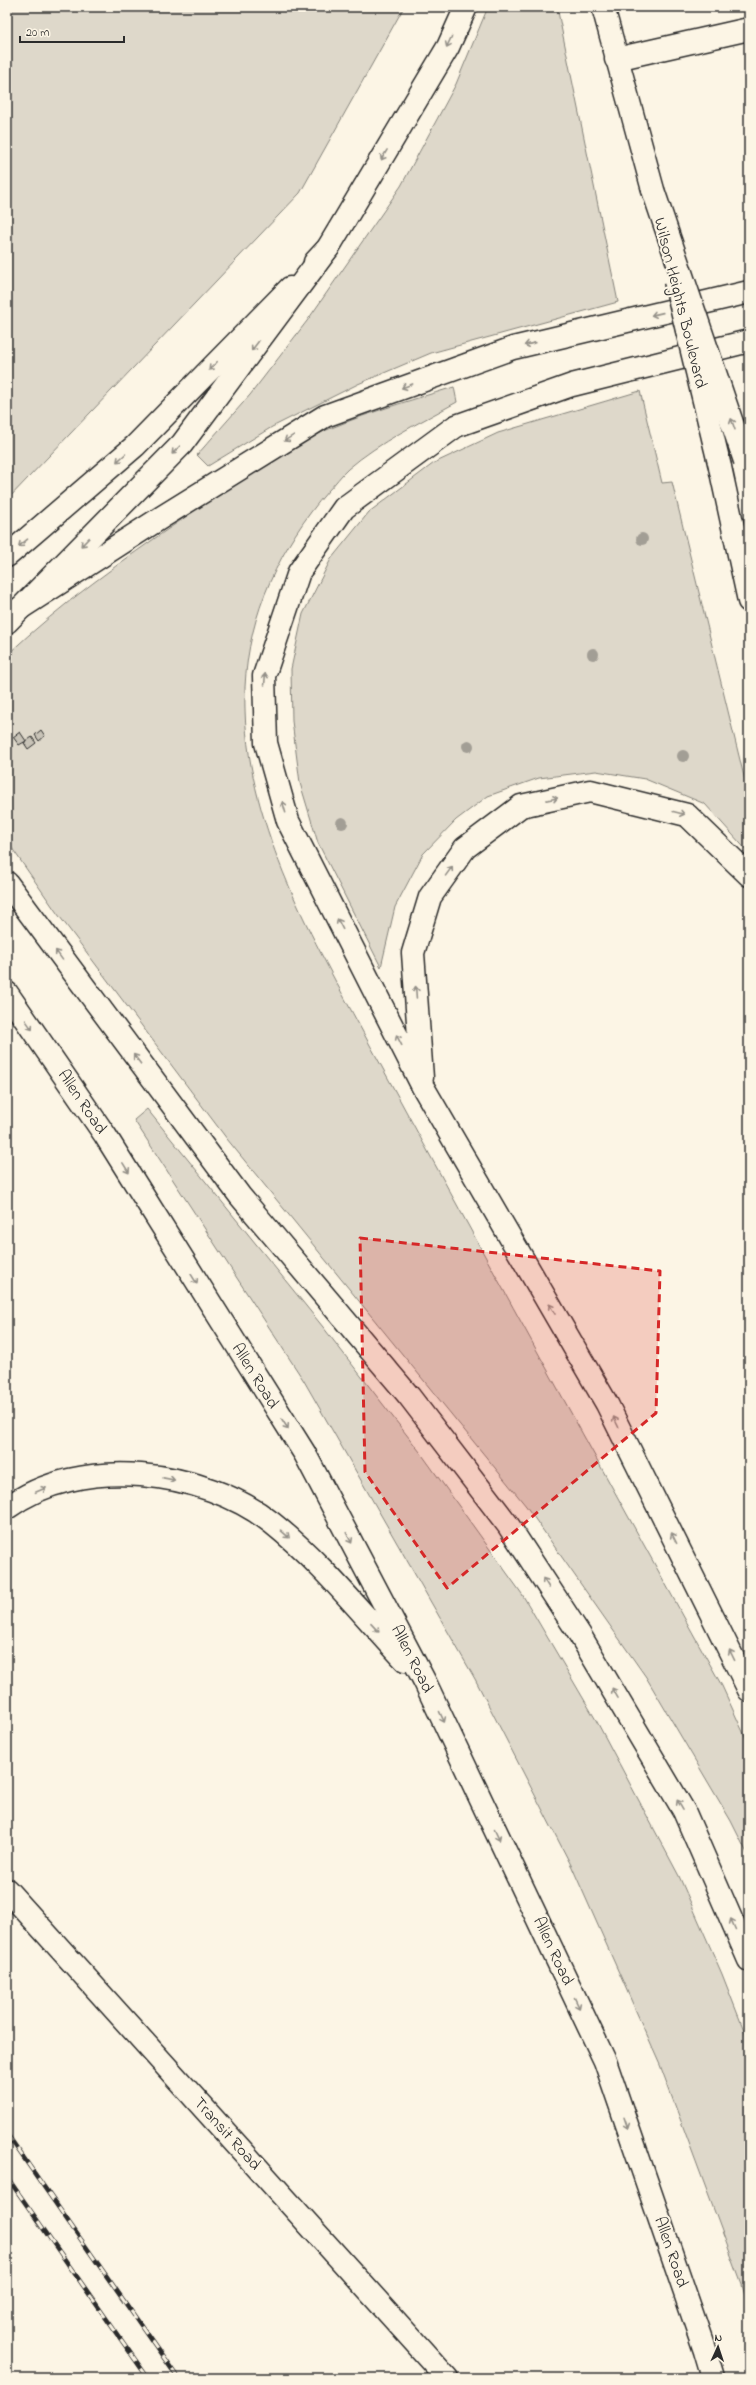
<svg xmlns="http://www.w3.org/2000/svg" width="756" height="2385" font-family="'Indie Flower',sans-serif">
  <rect width="100%" height="100%" fill="#fcf5e5"/>
  <filter id="ink" filterUnits="userSpaceOnUse"><feTurbulence type="fractalNoise" baseFrequency=".025" numOctaves="2"/><feDisplacementMap in="SourceGraphic" scale="8" xChannelSelector="R" yChannelSelector="G"/><feConvolveMatrix kernelMatrix="1 2 1 2 8 2 1 2 1" color-interpolation-filters="sRGB"/></filter>
  <g filter="url(#ink)">
    <!-- green -->
    <g fill="#ded8ca" stroke="#84827a">
      <path d="M7,7H404L300,193L7,500Z"/>
      <path d="M488,7H557L618,302L431,353L358,384L272,427L208,466L197,455L250,395L307,321L401,186L456,84Z"/>
      <path d="M454,387L457,402C421,422 379,442 348,469C341,475 335,484 328,491C281,545 248,614 245,687C241,809 302,919 358,1023C387,1076 415,1128 444,1181C536,1350 629,1518 722,1686L749,1745V1857L731,1821L646,1677L526,1506L227,1139L57,913L7,841V655C62,603 122,561 184,518C224,490 265,459 309,438C355,416 405,402 454,387Z"/>
      <path d="M640,391L662,483L672,482L749,797V853L705,804L645,779L596,771L539,778L488,796L456,820L423,854L395,907L381,967L318,843L300,783L292,721L291,669L303,614L331,559L369,512L434,463L498,433Z"/>
      <path d="M147,1109L323,1327L420,1452L522,1594L596,1720L679,1876L722,1974L749,2043V2311L742,2285L660,2065L572,1867L475,1679L304,1381L134,1120Z"/>
    </g>
    <!-- building -->
    <g fill="#c8c3b7" stroke="#2b2b2b">
      <path d="M41,730L45,736L39,741L35,735Z"/>
      <path d="M20,732L26,741L19,745L13,737Z"/>
      <path d="M32,737L36,743L28,749L24,743Z"/>
    </g>
    <g fill="none" stroke-linecap="round" stroke-linejoin="round">
      <defs>
        <g id="minor">
          <path d="M616,59L749,29"/>
          <path d="M7,1890L447,2378"/>
        </g>
        <g id="major">
          <path d="M603,7L653,190"/>
          <path d="M315,262L328,248L448,47L466,7"/>
          <path d="M720,467L749,601"/>
          <path d="M7,556L135,446L290,288"/>
        </g>
        <g id="highway">
          <path d="M749,341L572,385L456,426L344,508L299,572L264,676L266,743L288,821L423,1087L607,1404L749,1690"/>
          <path d="M19,609L162,517L325,416L513,348L749,292"/>
          <path d="M7,622L182,444L328,248"/>
          <path d="M7,883L240,1196L409,1396L508,1525L580,1635L684,1811L749,1960"/>
          <path d="M7,993L105,1135L305,1454L425,1682L605,2061L705,2351L713,2378"/>
          <path d="M422,1078L413,953L430,897L465,848L521,806L590,791L687,815L749,875"/>
          <path d="M7,1508C79,1454 204,1469 272,1523C321,1562 362,1614 405,1660"/>
        </g>
      </defs>
      <!-- minor casing -->
      <use href="#minor" stroke="#2b2b2b" stroke-width="25"/>
      <!-- major casing -->
      <use href="#major" stroke="#2b2b2b" stroke-width="25"/>
      <!-- highway casing -->
      <use href="#highway" stroke="#2b2b2b" stroke-width="25"/>
      <!-- minor -->
      <use href="#minor" stroke="#fcf5e5" stroke-width="22"/>
      <!-- major -->
      <use href="#major" stroke="#fcf5e5" stroke-width="22"/>
      <!-- highway -->
      <use href="#highway" stroke="#fcf5e5" stroke-width="22"/>
      <defs>
        <g id="rail">
          <path d="M7,2134L178,2378"/>
          <path d="M7,2177L148,2378"/>
        </g>
      </defs>
      <!-- rail casing -->
      <use href="#rail" stroke="#2b2b2b" stroke-width="4.5"/>
      <!-- rail -->
      <use href="#rail" stroke="#fcf5e5" stroke-width="3" stroke-dasharray="9" stroke-linecap="butt"/>
      <defs>
        <path id="major-bridge" d="M675,281L720,467"/>
        <path id="highway-bridge" d="M653,190L745,461"/>
      </defs>
      <!-- major-bridge casing -->
      <use href="#major-bridge" stroke="#2b2b2b" stroke-width="25" stroke-linecap="butt"/>
      <!-- highway-bridge casing -->
      <use href="#highway-bridge" stroke="#2b2b2b" stroke-width="25" stroke-linecap="butt"/>
      <!-- major-bridge -->
      <use href="#major-bridge" stroke="#fcf5e5" stroke-width="22"/>
      <!-- highway-bridge -->
      <use href="#highway-bridge" stroke="#fcf5e5" stroke-width="22"/>
    </g>
    <!-- trees -->
    <g fill="#a29e95">
      <circle cx="642" cy="539" r="6"/>
      <circle cx="593" cy="654" r="6"/>
      <circle cx="468" cy="746" r="6"/>
      <circle cx="683" cy="756" r="6"/>
      <circle cx="342" cy="823" r="6"/>
    </g>
    <!-- one-way arrows -->
    <defs><path id="oneway-shaft" d="M-6 0H5M1.5-3L5.5 0L1.5 3" fill="none" stroke-width="1.6" stroke-linecap="round" stroke-linejoin="round"/></defs>
    <g stroke="#949088">
      <use href="#oneway-shaft" transform="translate(449 42) rotate(115)"/>
      <use href="#oneway-shaft" transform="translate(384 155) rotate(121)"/>
      <use href="#oneway-shaft" transform="translate(657 314) rotate(167)"/>
      <use href="#oneway-shaft" transform="translate(530 344) rotate(167)"/>
      <use href="#oneway-shaft" transform="translate(255 346) rotate(127)"/>
      <use href="#oneway-shaft" transform="translate(213 366) rotate(134)"/>
      <use href="#oneway-shaft" transform="translate(407 386) rotate(160)"/>
      <use href="#oneway-shaft" transform="translate(733 424) rotate(-109)"/>
      <use href="#oneway-shaft" transform="translate(289 438) rotate(148)"/>
      <use href="#oneway-shaft" transform="translate(176 450) rotate(134)"/>
      <use href="#oneway-shaft" transform="translate(121 458) rotate(138)"/>
      <use href="#oneway-shaft" transform="translate(85 542) rotate(134)"/>
      <use href="#oneway-shaft" transform="translate(23 543) rotate(140)"/>
      <use href="#oneway-shaft" transform="translate(265 679) rotate(-86)"/>
      <use href="#oneway-shaft" transform="translate(552 799) rotate(-12)"/>
      <use href="#oneway-shaft" transform="translate(284 807) rotate(-106)"/>
      <use href="#oneway-shaft" transform="translate(679 813) rotate(14)"/>
      <use href="#oneway-shaft" transform="translate(449 871) rotate(-54)"/>
      <use href="#oneway-shaft" transform="translate(340 924) rotate(-117)"/>
      <use href="#oneway-shaft" transform="translate(59 955) rotate(-126)"/>
      <use href="#oneway-shaft" transform="translate(416 992) rotate(-94)"/>
      <use href="#oneway-shaft" transform="translate(29 1025) rotate(55)"/>
      <use href="#oneway-shaft" transform="translate(399 1040) rotate(-117)"/>
      <use href="#oneway-shaft" transform="translate(137 1059) rotate(-127)"/>
      <use href="#oneway-shaft" transform="translate(126 1168) rotate(58)"/>
      <use href="#oneway-shaft" transform="translate(194 1279) rotate(58)"/>
      <use href="#oneway-shaft" transform="translate(552 1309) rotate(-120)"/>
      <use href="#oneway-shaft" transform="translate(616 1422) rotate(-116)"/>
      <use href="#oneway-shaft" transform="translate(285 1424) rotate(57)"/>
      <use href="#oneway-shaft" transform="translate(169 1479) rotate(11)"/>
      <use href="#oneway-shaft" transform="translate(41 1490) rotate(-23)"/>
      <use href="#oneway-shaft" transform="translate(285 1534) rotate(41)"/>
      <use href="#oneway-shaft" transform="translate(349 1538) rotate(62)"/>
      <use href="#oneway-shaft" transform="translate(674 1538) rotate(-116)"/>
      <use href="#oneway-shaft" transform="translate(546 1583) rotate(-123)"/>
      <use href="#oneway-shaft" transform="translate(375 1628) rotate(47)"/>
      <use href="#oneway-shaft" transform="translate(732 1655) rotate(-116)"/>
      <use href="#oneway-shaft" transform="translate(615 1693) rotate(-120)"/>
      <use href="#oneway-shaft" transform="translate(442 1717) rotate(65)"/>
      <use href="#oneway-shaft" transform="translate(680 1805) rotate(-120)"/>
      <use href="#oneway-shaft" transform="translate(497 1835) rotate(65)"/>
      <use href="#oneway-shaft" transform="translate(733 1924) rotate(-114)"/>
      <use href="#oneway-shaft" transform="translate(577 2003) rotate(65)"/>
      <use href="#oneway-shaft" transform="translate(626 2123) rotate(71)"/>
    </g>
  </g>
  <!-- marked area -->
  <path fill="#d62828" fill-opacity="0.2" stroke="#d62828" stroke-width="3" stroke-dasharray="8 5" stroke-linejoin="round" d="M360,1238L660,1271L656,1413L447,1588L365,1472Z"/>
  <g text-anchor="middle" dominant-baseline="central" stroke-width="4" stroke-linejoin="round" paint-order="stroke">
    <!-- street labels -->
    <g font-size="17" fill="#2b2b2b" stroke="#fcf5e5">
      <text transform="translate(680 303) rotate(76)">Wilson Heights Boulevard</text>
      <text transform="translate(82 1102) rotate(56)">Allen Road</text>
      <text transform="translate(255 1376) rotate(58)">Allen Road</text>
      <text transform="translate(412 1659) rotate(63)">Allen Road</text>
      <text transform="translate(553 1951) rotate(65)">Allen Road</text>
      <text transform="translate(227 2134) rotate(48)">Transit Road</text>
      <text transform="translate(671 2252) rotate(71)">Allen Road</text>
    </g>
  </g>
  <!-- margin -->
  <rect width="756" height="2385" fill="none" stroke="#fcf5e5" stroke-width="24"/>
  <rect x="12" y="12" width="732" height="2361" fill="none" stroke="#2b2b2b" stroke-width="1.5" filter="url(#ink)"/>
  <!-- north arrow -->
  <g transform="translate(718 2347) rotate(3)" stroke="#fcf5e5" stroke-width="3" paint-order="stroke">
  <path d="M0-3L7 15L0 10L-7 15Z" fill="#2b2b2b"/>
  <text y="-6" font-size="11" font-weight="bold" text-anchor="middle" fill="#2b2b2b">N</text>
  </g>
  <!-- scale -->
  <path d="M20 36v6h104v-6" fill="none" stroke="#2b2b2b" stroke-width="2"/>
  <text x="26" y="36" font-size="12" fill="#2b2b2b" stroke="#fcf5e5" stroke-width="3" paint-order="stroke">20 m</text>
</svg>
